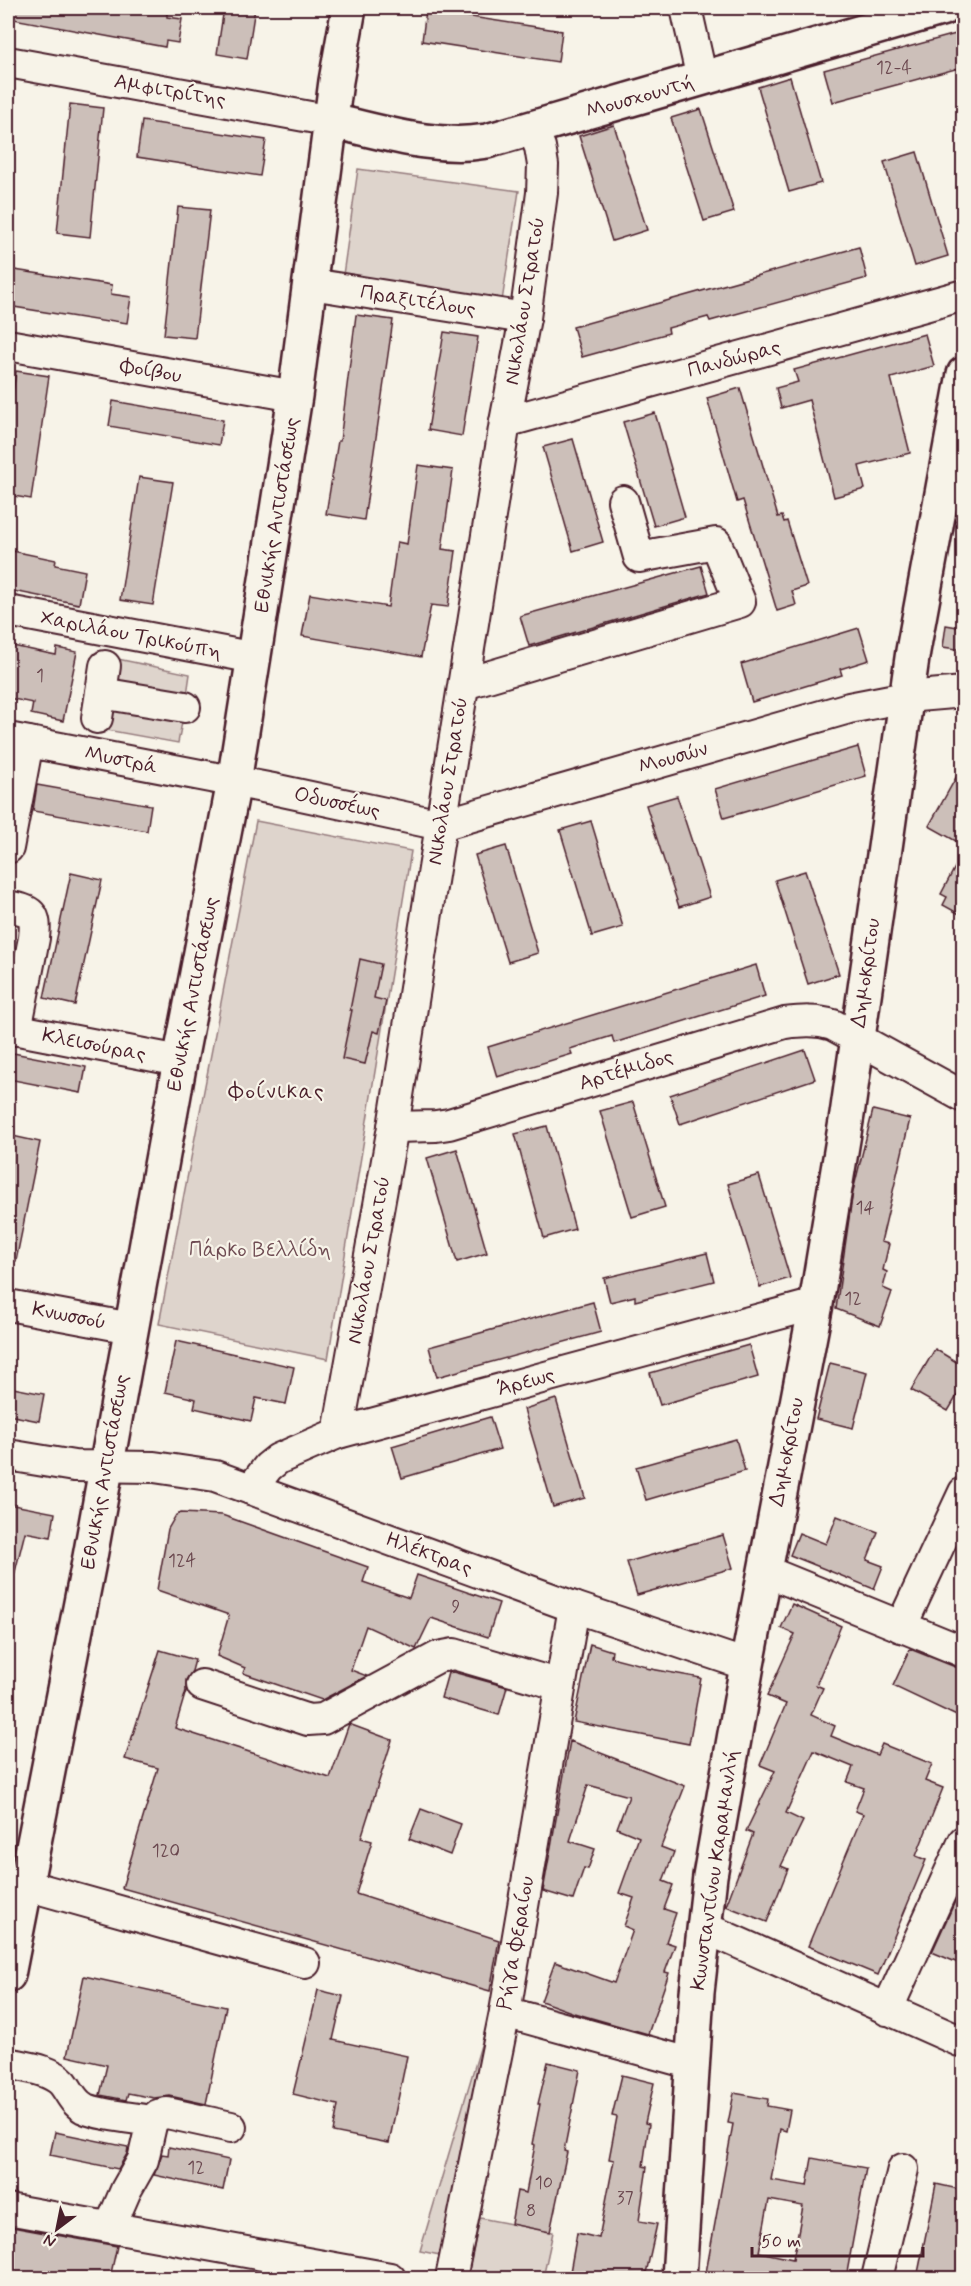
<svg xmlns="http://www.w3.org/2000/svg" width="971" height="2286" font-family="Mynerve,sans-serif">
  <rect width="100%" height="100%" fill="#f7f3e8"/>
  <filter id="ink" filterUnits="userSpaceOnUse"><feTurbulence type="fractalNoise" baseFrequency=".0167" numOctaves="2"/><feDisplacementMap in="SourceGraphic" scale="12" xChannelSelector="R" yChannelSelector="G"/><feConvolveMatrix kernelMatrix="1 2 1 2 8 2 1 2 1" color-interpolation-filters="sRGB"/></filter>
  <g filter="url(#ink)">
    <!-- green -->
    <g fill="#ded4cc" stroke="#947a7c" stroke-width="1.5">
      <path d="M358,169L519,191L502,301L343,275Z"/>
      <path d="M113,658L190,674L186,701L115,688Z"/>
      <path d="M113,704L183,717L178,743L101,729Z"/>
      <path d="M256,821L411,851L328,1359L159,1324Z"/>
      <path d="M492,2008L445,2256L420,2251Z"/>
      <path d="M480,2218L553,2232L543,2278H491L468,2274Z"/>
    </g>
    <!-- building -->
    <g fill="#ccbfb9" stroke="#4a1f2b" stroke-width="1.5" fill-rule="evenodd">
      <path d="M8,8H138L167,13V17L182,19L178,43L166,41L165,47L8,18Z"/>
      <path d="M224,8H255L247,59L217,54Z"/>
      <path d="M426,10L562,31L558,62L422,41Z"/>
      <path d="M963,32V67L833,102L824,70Z"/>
      <path d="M790,77L821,183L789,192L758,87Z"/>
      <path d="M70,104L103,108L90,237L57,233Z"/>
      <path d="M701,109L734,212L704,221L671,118Z"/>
      <path d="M142,121L266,140L260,176L137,157Z"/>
      <path d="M614,125L647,230L612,241L579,136Z"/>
      <path d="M917,152L948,256L915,266L884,162Z"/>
      <path d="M178,207L210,210L195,338L164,335Z"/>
      <path d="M859,247L867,278L710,321L708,317L668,328L669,333L582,357L573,327Z"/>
      <path d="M8,269L112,285L111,294L131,297L127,323L108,320L107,322L8,306Z"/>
      <path d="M356,315L393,320L364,520L326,514L338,441H340Z"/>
      <path d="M444,332L478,337L462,436L428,430Z"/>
      <path d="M925,334L934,366L891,378L910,453L859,466L865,489L834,497L809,400L781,408L776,388L798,382L794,370Z"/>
      <path d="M16,371L49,376L31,499L8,495V429Z"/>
      <path d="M740,388L778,517L782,516L784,522L787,521L807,586L792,591L796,605L777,611L743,500L737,502L707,398Z"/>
      <path d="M113,401L223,420L219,445L109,426Z"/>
      <path d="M655,413L685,517L654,526L623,422Z"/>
      <path d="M573,439L603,542L573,551L543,447Z"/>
      <path d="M418,465L453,470L442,549L456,551L448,607L431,605L421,657L302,636L310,594L388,607L397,542L407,544Z"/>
      <path d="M139,477L173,482L153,605L120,600Z"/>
      <path d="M8,550L56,560L55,565L85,571L79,604L8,590Z"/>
      <path d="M701,566L709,593L529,646L520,616Z"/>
      <path d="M946,625L963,628V650L943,647Z"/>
      <path d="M859,628L869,660L840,669L842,675L752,702L741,664Z"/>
      <path d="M8,645L56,655L57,648L77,652L63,721L31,714L33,703L8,698Z"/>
      <path d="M858,747L866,776L724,818L715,789Z"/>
      <path d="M963,765V845L929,826Z"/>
      <path d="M37,785L151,805L147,831L33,811Z"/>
      <path d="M677,796L710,897L679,907L646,805Z"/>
      <path d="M591,821L623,927L592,936L560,830Z"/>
      <path d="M506,846L538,953L508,962L475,855Z"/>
      <path d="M963,852V916L943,905L947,897L941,894Z"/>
      <path d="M805,871L839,974L808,984L775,880Z"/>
      <path d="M71,873L102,880L75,1005L44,998Z"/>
      <path d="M360,959L381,964L374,998L386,1001L379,1033L373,1031L365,1064L342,1059L352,1010H350Z"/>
      <path d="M756,965L765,996L614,1043L612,1036L570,1049L572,1054L497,1077L488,1047Z"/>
      <path d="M805,1050L815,1079L680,1124L670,1095Z"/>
      <path d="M8,1052L86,1067L81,1093L8,1079Z"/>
      <path d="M633,1102L665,1207L632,1217L600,1111Z"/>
      <path d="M873,1110L910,1119L881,1242L889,1244L883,1270L887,1272L883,1288L892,1292L880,1326L836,1309L853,1191Z"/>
      <path d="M547,1126L575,1229L544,1238L515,1134Z"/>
      <path d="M8,1135L40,1142L16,1261L8,1260Z"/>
      <path d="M457,1149L487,1253L457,1262L427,1158Z"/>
      <path d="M759,1175L790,1278L760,1287L728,1184Z"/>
      <path d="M707,1253L714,1281L635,1301V1296L610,1302L604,1278Z"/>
      <path d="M593,1302L601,1332L437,1377L429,1347Z"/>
      <path d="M176,1341L294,1367L286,1404L256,1398L251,1421L194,1408L196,1399L165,1392Z"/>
      <path d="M749,1345L758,1377L660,1405L650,1373Z"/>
      <path d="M935,1349L963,1366V1386L948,1411L911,1390Z"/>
      <path d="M830,1363L867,1372L853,1428L816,1419Z"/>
      <path d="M8,1387L44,1394L39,1421L8,1415Z"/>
      <path d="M556,1399L585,1498L553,1507L524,1409Z"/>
      <path d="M490,1417L500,1449L402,1478L392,1446Z"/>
      <path d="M736,1439L745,1471L646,1500L636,1467Z"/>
      <path d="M8,1504L55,1513L51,1537L25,1532L14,1576L8,1575Z"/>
      <path d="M181,1513L222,1515L368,1567L363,1582L409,1598L417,1575L499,1603L488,1637L431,1618L416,1649L366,1626L351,1670L367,1676L322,1700L243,1673L245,1668L217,1656L229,1615L157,1590L168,1529L176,1515Z"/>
      <path d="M837,1516L878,1532L867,1560L883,1566L874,1589L790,1555L799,1533L826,1544Z"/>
      <path d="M723,1535L733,1568L637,1595L627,1562Z"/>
      <path d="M792,1604L841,1626L816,1685L823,1688L811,1715L835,1726L831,1736L877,1755L882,1744L932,1764L925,1781L943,1788L916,1856L926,1860L878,1975L808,1946L863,1814L855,1811L864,1788L847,1782L853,1767L814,1751L786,1813L803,1821L781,1866L788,1869L767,1922L726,1906L753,1834L746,1831L775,1771L760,1765L786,1704L767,1696L795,1634L781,1628Z"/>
      <path d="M590,1644L612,1651L611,1657L646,1666V1668L701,1678L689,1744L574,1722Z"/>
      <path d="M910,1649L963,1670V1719L893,1686Z"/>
      <path d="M160,1650L195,1660L192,1671L186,1680V1691L175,1728L330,1778L349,1724L392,1740L361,1838L372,1841L356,1894L499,1940L490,1991L122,1888L158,1768L125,1759Z"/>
      <path d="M453,1672L507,1687L499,1715L441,1698L448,1673Z"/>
      <path d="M570,1741L685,1786L661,1847L674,1852L663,1881L673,1885L664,1909L676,1913L666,1942L675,1945L665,1972L669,1973L648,2034L574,2013L541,2001L555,1962L614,1983L633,1930L624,1926L634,1898L619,1893L639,1837L617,1828L629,1796L588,1785L570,1841L595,1849L588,1869L584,1868L573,1900L543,1891Z"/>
      <path d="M421,1809L461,1824L450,1855L409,1839Z"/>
      <path d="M963,1884V1965L932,1952Z"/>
      <path d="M84,1976L226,2007L206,2104L170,2096L154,2098L128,2093L126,2100L100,2095L107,2065L67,2056Z"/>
      <path d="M318,1990L343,1996L333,2040L407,2056L389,2143L333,2132L338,2105L293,2094Z"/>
      <path d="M548,2062L580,2070L564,2151L567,2152L550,2232L511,2224L517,2191L526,2193L535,2145L532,2144L540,2104H538Z"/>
      <path d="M622,2075L654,2083L645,2123L649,2124L643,2166L647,2167L639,2221L657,2224L645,2278H602L570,2272L577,2233L599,2238L614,2160L609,2159L617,2117L612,2116Z"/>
      <path d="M734,2093L768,2099L767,2106L790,2110L786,2131L780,2129L771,2180L807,2186L812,2158L866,2168L846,2278H705L733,2124L728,2123ZM769,2200L803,2206L793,2259L759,2252Z"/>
      <path d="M55,2132L128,2147L127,2154L118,2169L50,2155Z"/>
      <path d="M169,2147L229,2160L223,2190L154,2175L162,2154L168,2155Z"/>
      <path d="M936,2184L963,2190V2278H917Z"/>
      <path d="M12,2227L117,2246L110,2278H8V2257Z"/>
    </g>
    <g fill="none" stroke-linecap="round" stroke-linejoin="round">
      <defs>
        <g id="minor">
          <path d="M686,8L702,79"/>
          <path d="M8,62L332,121"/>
          <path d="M311,284L525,318"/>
          <path d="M8,345L295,396"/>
          <path d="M505,422L964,295"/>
          <path d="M8,611L255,658"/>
          <path d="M464,684L740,602L716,543L639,557L623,501"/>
          <path d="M101,693L185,707"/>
          <path d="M97,718L105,666"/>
          <path d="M8,738L273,789L441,825L849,708L906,697L964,692"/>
          <path d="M8,848L28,742"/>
          <path d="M8,906C31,911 37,912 34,938L16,1030"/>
          <path d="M8,1028L180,1061"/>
          <path d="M393,1127L436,1126L449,1124L785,1023C802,1021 817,1020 833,1025L964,1097"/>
          <path d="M8,1305L131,1328"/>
          <path d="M338,1433L393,1127L505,422L525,318L542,193L543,165L540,147L532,129"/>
          <path d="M8,1455L74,1466L154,1467L215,1476L574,1607L747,1665"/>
          <path d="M251,1489L268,1467L278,1459L338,1433L816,1304"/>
          <path d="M765,1571L964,1652"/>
          <path d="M901,1627L964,1492"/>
          <path d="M202,1685L308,1720L323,1719L438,1657L454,1654L560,1685"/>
          <path d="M8,1880L305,1963"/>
          <path d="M703,1927L964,2043"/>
          <path d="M887,2010L964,1841"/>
          <path d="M505,2012L693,2064"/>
          <path d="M8,2063C25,2067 50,2069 63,2083C70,2092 73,2102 84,2108C99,2115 134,2118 152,2121L143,2160L126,2190L110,2227"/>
          <path d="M152,2121L158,2115L167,2113L231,2127"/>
          <path d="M8,2209L390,2278"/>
          <path d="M451,2278L505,2012L574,1607"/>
          <path d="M877,2278L903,2169"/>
        </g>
        <g id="major">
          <path d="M332,121C382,132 436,150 487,141L944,8"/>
          <path d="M8,1975L90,1557L180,1061L234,782L295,396L336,81L349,8"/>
          <path d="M679,2278L697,1992L710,1876L747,1665L816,1304L847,1115L913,651L964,374"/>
        </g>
      </defs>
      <!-- minor casing -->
      <use href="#minor" stroke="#4a1f2b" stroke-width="34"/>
      <!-- major casing -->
      <use href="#major" stroke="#4a1f2b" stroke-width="38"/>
      <!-- minor -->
      <use href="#minor" stroke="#f7f3e8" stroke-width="30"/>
      <!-- major -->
      <use href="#major" stroke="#f7f3e8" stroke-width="33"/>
    </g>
  </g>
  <g text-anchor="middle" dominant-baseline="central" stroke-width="4.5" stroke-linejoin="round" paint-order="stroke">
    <!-- number labels -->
    <g font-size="18" fill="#6a474e">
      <text x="894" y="68">12-4</text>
      <text x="40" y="676">1</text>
      <text x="865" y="1208">14</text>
      <text x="853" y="1299">12</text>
      <text x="182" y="1561">124</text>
      <text x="456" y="1607">9</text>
      <text x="166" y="1851">120</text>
      <text x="196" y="2168">12</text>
      <text x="544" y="2183">10</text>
      <text x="625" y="2198">37</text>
      <text x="531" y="2211">8</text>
    </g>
    <!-- street labels -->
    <g font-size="21" fill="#4a1f2b" stroke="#f7f3e8">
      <text transform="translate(170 91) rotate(10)">Αμφιτρίτης</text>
      <text transform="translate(640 97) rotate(-16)">Μουσχουντή</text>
      <text transform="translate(418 301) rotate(9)">Πραξιτέλους</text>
      <text transform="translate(525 301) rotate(-81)">Νικολάου Στρατού</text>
      <text transform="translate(734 359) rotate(-15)">Πανδώρας</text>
      <text transform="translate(151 371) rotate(10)">Φοίβου</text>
      <text transform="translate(277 515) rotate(-81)">Εθνικής Αντιστάσεως</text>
      <text transform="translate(131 635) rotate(11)">Χαριλάου Τρικούπη</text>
      <text transform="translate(673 758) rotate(-16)">Μουσών</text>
      <text transform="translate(121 760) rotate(11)">Μυστρά</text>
      <text transform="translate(448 781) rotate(-81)">Νικολάου Στρατού</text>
      <text transform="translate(337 803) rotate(12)">Οδυσσέως</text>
      <text transform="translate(866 973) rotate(-82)">Δημοκρίτου</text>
      <text transform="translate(193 994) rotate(-79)">Εθνικής Αντιστάσεως</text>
      <text transform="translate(94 1045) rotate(11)">Κλεισούρας</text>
      <text transform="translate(626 1070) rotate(-17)">Αρτέμιδος</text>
      <text transform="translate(369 1260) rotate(-80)">Νικολάου Στρατού</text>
      <text transform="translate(69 1316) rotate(11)">Κνωσσού</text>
      <text transform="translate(526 1382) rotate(-15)">Άρεως</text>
      <text transform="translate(787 1452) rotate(-79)">Δημοκρίτου</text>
      <text transform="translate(105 1472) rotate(-80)">Εθνικής Αντιστάσεως</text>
      <text transform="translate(429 1554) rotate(20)">Ηλέκτρας</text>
      <text transform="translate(715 1870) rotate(-82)">Κωνσταντίνου Καραμανλή</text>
      <text transform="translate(516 1943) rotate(-80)">Ρήγα Φεραίου</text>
    </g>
    <!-- park labels -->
    <g font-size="21" fill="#6f4c53" stroke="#f7f3e8">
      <text x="260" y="1250">Πάρκο Βελλίδη</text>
    </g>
    <!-- neighbourhood labels -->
    <g font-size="22" letter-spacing="1.5" fill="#4a1f2b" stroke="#f7f3e8">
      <text x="277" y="1092">Φοίνικας</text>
    </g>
  </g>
  <!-- margin -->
  <rect width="971" height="2286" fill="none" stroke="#f7f3e8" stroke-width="30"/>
  <rect x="15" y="15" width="941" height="2256" fill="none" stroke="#4a1f2b" stroke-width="2" filter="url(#ink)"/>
  <!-- north arrow -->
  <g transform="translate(57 2229) rotate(212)" stroke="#f7f3e8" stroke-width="4.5" paint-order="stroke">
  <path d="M0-4.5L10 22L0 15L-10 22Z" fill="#4a1f2b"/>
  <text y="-9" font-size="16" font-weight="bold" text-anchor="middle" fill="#4a1f2b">N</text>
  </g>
  <!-- scale -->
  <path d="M752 2247v9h171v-9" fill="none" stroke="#4a1f2b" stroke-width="3"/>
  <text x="761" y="2247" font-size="18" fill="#4a1f2b" stroke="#f7f3e8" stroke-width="4.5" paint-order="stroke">50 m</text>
</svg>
